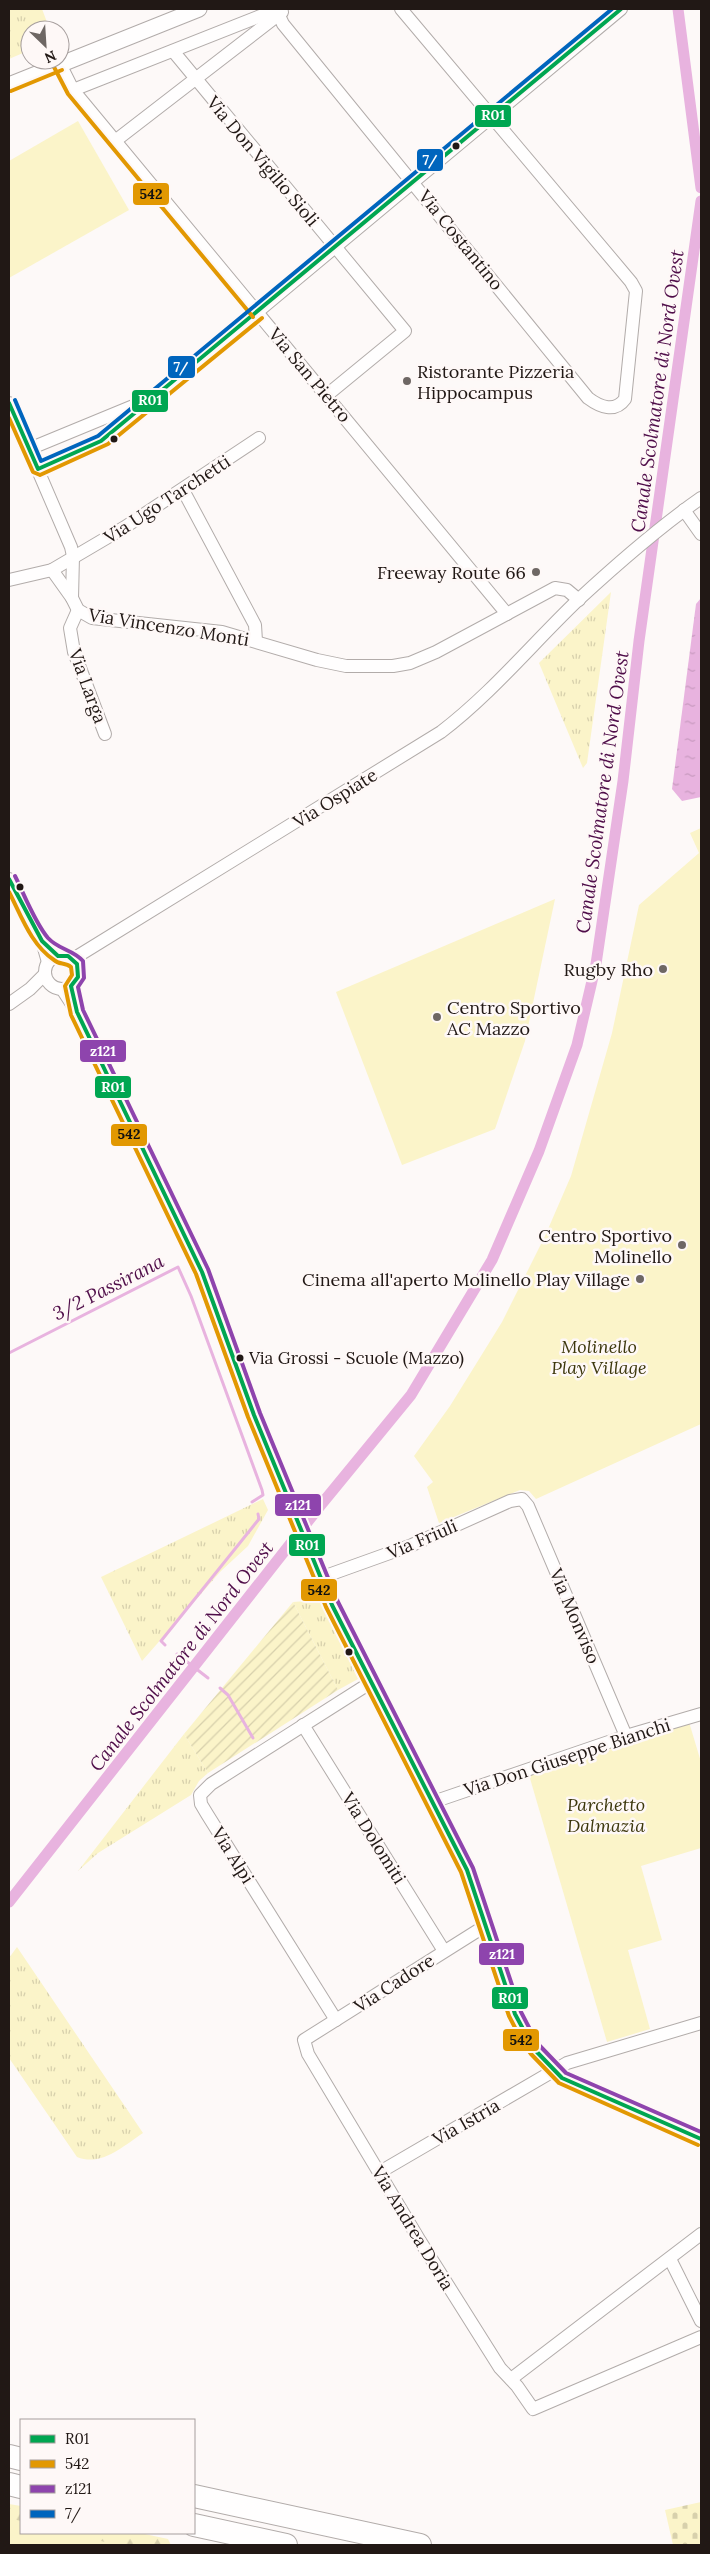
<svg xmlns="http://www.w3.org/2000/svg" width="710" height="2554" font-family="Lora,serif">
  <defs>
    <pattern id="grass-tufts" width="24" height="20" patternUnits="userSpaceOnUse" patternTransform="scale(1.25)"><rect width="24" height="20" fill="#fbf4c9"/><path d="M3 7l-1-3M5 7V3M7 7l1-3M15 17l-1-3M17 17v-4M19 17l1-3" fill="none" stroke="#d7d0ac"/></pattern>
    <pattern id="forest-firs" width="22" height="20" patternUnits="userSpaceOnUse" patternTransform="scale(1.25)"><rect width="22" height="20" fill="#fbf4c9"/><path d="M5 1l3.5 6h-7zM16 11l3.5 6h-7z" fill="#d7d0ac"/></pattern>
    <pattern id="cemetery-stones" width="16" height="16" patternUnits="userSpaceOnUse" patternTransform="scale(1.25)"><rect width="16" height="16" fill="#fbf4c9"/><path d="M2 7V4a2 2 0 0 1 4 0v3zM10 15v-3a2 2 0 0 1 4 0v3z" fill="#d7d0ac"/></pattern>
    <pattern id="garden-furrows" width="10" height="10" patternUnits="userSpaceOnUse" patternTransform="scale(1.25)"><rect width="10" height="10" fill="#fbf4c9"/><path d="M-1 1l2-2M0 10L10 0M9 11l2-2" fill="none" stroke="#d7d0ac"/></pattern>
    <pattern id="water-ripples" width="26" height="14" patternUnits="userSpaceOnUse" patternTransform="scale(1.25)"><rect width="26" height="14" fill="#e8b3df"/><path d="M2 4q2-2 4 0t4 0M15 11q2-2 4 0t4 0" fill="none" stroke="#c799be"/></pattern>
  </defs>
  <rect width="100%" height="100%" fill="#fdf9f8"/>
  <!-- grass -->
  <g fill="url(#grass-tufts)">
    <path d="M9,9H42L50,30H30V50L9,59Z"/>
    <path d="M611,592L587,763L583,768L539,663Z"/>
    <path d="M263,1499L268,1510L248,1546L221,1571L142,1661L101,1577Z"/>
    <path d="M320,1600L358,1679L338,1690L293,1602Z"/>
    <path d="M184,1734L208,1773L199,1781L191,1795L98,1853L78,1871Z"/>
    <path d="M17,1947L143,2133C123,2146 102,2167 77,2157L9,2058V1958Z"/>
  </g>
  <!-- forest -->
  <path fill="url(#forest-firs)" d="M9,2504L21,2506V2533H140L168,2539L171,2545H9Z"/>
  <!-- cemetery -->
  <path fill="url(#cemetery-stones)" d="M701,2502V2545H673L665,2510Z"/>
  <!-- park -->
  <g fill="#fbf4c9">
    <path d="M78,121L129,210L9,278V161Z"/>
    <path d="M701,828V1424L536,1499L529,1491L520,1490L439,1523L427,1487L433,1482L414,1456L450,1406L502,1322L545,1236L571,1176L612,1033L639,905L699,853L690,833Z"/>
    <path d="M555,899L525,1041L495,1129L402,1165L336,992Z"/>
    <path d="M689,1722L701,1762V1848L641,1866L662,1940L628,1950L650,2029L607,2042L529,1775Z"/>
    <path d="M9,2518L21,2521V2533H67L118,2545H9Z"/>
  </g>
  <!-- garden -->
  <path fill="url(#garden-furrows)" d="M293,1602L338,1690L208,1773L184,1734Z"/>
  <!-- water -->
  <path fill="url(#water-ripples)" d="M701,598V797L682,801L672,789L696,604Z"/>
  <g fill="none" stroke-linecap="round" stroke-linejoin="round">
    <!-- stream -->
    <g stroke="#e8b3df" stroke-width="3">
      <path d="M9,1353L178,1267L191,1296L262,1490L263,1495L252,1502"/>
      <path d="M165,1645L161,1641L259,1519L258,1514"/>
      <path d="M177,1654L208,1678"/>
      <path d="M220,1688L228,1695L253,1738"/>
    </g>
    <!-- canal -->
    <g stroke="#e8b3df" stroke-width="11">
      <path d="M678,9L701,188"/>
      <path d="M9,1902L320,1506L411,1395L492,1260L539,1151L577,1045L596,964L623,781L639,641L701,201"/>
    </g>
    <defs>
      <g id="minor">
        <path d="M276,9L283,24L588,398C600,407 615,413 625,399L636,291L631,282L401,9"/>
        <path d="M173,51L405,331L327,395"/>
        <path d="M60,64L73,90L507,614"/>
        <path d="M73,90L278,9"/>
        <path d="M115,141L282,12"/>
        <path d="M9,403L71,547L73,556L72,598"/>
        <path d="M29,449L143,402"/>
        <path d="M38,469L90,447L113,432L621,9"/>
        <path d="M183,490L255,625L256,641"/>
        <path d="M684,510L701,534"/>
        <path d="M52,570L72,598L78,610L92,618L222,632L317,660L346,666H393L410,663L436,652L555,588L567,590L579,600"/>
        <path d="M9,580L52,570L125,527L259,438"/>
        <path d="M78,610L70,628L74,652L105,734"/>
        <path d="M9,879L42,941L48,962"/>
        <circle cx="62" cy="972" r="17"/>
        <path d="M73,959L441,732C492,693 532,644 578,600C617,564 658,528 701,498"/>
        <path d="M62,989L77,1012L202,1272L254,1415L332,1605L467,1870L515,2014L529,2040L535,2050L562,2078L701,2139"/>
        <path d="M9,1004L30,989L45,974"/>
        <path d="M320,1578L412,1545L510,1501L522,1499L528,1506L626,1736"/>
        <path d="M303,1725L444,1951"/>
        <path d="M433,1802L626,1736L701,1714"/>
        <path d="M485,1926L304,2040L308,2054L420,2241L500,2368L517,2386L533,2409L701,2337"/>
        <path d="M336,2020L207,1814L201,1804L200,1795L211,1784L370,1683"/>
        <path d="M380,2172L567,2063L701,2023"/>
        <path d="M670,2259L701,2321"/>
        <path d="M511,2379L701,2234"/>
      </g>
      <path id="tertiary" d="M9,85L199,9"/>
      <g id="motorway">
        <path d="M9,2456L21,2459"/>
        <path d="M9,2484L21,2487"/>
        <path d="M194,2496L420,2545"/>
        <path d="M194,2525L286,2545"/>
      </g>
    </defs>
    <!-- minor casing -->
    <use href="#minor" stroke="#b2acaa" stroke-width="14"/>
    <!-- tertiary casing -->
    <use href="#tertiary" stroke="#b2acaa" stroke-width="17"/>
    <!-- motorway casing -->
    <use href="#motorway" stroke="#b2acaa" stroke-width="24"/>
    <!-- minor -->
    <use href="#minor" stroke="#fffefe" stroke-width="12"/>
    <!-- tertiary -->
    <use href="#tertiary" stroke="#fffefe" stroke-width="15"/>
    <!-- motorway -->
    <use href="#motorway" stroke="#fffefe" stroke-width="22"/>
    <defs>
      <g id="bus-1">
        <path d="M9,403L38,469L101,441L621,9"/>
        <path d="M9,879L42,941L58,956H68L77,964L78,977L71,986L77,1012L202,1272L254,1415L332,1605L467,1870L515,2014L529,2040L535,2050L562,2078L701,2139"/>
      </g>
      <g id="bus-2">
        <path d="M54,67L68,94L253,317"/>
        <path d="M11,91L62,70"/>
        <path d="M9,418L33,472L40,475L108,444L262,318"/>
        <path d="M9,892C21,915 31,945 54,960C59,965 65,962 71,967L72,975L65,986L71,1015L196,1274L248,1417L326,1607L461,1872L509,2016L523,2043L531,2054L559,2083L698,2145"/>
      </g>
      <path id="bus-3" d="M15,876C24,894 35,923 48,938C59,950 72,949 83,961L84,978L78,987L83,1010L208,1269L260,1413L338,1602L473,1868L521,2012L534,2037L540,2046L566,2073L701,2132"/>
      <path id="bus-4" d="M15,400L41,461L98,436L612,9"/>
    </defs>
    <!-- bus-1 casing -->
    <use href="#bus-1" stroke="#fef8f7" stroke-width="8"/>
    <!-- bus-2 casing -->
    <use href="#bus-2" stroke="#fef8f7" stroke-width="8"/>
    <!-- bus-3 casing -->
    <use href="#bus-3" stroke="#fef8f7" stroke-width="8"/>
    <!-- bus-4 casing -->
    <use href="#bus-4" stroke="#fef8f7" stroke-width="8"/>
    <!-- bus-1 -->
    <use href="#bus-1" stroke="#00a651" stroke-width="4"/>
    <!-- bus-2 -->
    <use href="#bus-2" stroke="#e29802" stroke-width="4"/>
    <!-- bus-3 -->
    <use href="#bus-3" stroke="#8e44ad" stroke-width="4"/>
    <!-- bus-4 -->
    <use href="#bus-4" stroke="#0065bd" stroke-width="4"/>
  </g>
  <!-- markers -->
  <g fill="#211815" stroke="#fef8f7" stroke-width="2">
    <circle cx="456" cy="146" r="4.5"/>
    <circle cx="114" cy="439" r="4.5"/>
    <circle cx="20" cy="887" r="4.5"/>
    <circle cx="240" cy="1358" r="4.5"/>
    <circle cx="349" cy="1652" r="4.5"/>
  </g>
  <g fill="#6e6764" stroke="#fef8f7" stroke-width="2">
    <circle cx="407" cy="381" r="5"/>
    <circle cx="536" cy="572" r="5"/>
    <circle cx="663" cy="969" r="5"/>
    <circle cx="437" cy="1017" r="5"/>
    <circle cx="682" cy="1245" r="5"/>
    <circle cx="640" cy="1279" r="5"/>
  </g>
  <g text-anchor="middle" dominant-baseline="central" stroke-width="5" stroke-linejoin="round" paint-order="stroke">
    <!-- bus labels -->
    <g font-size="17" fill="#211815" stroke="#fef8f7" text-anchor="start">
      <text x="249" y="1358">Via Grossi - Scuole (Mazzo)</text>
    </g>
    <!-- street labels -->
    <g font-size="18" fill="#211815" stroke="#fef8f7">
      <text transform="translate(263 161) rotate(50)">Via Don Vigilio Sioli</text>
      <text transform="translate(461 240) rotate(51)">Via Costantino</text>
      <text transform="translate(310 375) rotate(50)">Via San Pietro</text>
      <text transform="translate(167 499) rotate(-33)">Via Ugo Tarchetti</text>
      <text transform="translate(169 627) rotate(9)">Via Vincenzo Monti</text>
      <text transform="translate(88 686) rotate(70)">Via Larga</text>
      <text transform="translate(335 798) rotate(-32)">Via Ospiate</text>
      <text transform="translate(422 1539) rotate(-23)">Via Friuli</text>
      <text transform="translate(575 1616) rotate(67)">Via Monviso</text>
      <text transform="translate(567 1757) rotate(-18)">Via Don Giuseppe Bianchi</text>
      <text transform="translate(374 1838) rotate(58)">Via Dolomiti</text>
      <text transform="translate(233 1855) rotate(58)">Via Alpi</text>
      <text transform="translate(394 1983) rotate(-33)">Via Cadore</text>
      <text transform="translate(466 2122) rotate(-30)">Via Istria</text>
      <text transform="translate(413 2228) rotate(59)">Via Andrea Doria</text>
    </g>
    <!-- poi labels -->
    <g font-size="18" fill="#211815" stroke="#fef8f7" text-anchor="end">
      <text x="417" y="371" text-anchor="start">Ristorante Pizzeria<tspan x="417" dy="21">Hippocampus</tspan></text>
      <text x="526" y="572">Freeway Route 66</text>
      <text x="653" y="969">Rugby Rho</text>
      <text x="447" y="1007" text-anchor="start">Centro Sportivo<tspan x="447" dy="21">AC Mazzo</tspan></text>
      <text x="672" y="1235">Centro Sportivo<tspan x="672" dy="21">Molinello</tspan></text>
      <text x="630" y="1279">Cinema all'aperto Molinello Play Village</text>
    </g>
    <!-- park labels -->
    <g font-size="18" font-style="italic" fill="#3c370c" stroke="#fef8f7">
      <text x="599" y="1346">Molinello<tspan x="599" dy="21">Play Village</tspan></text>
      <text x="606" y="1804">Parchetto<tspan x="606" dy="21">Dalmazia</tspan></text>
    </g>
    <!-- water labels -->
    <g font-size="19" font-style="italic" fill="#4f0d49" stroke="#fef8f7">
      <text transform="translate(657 391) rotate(-82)">Canale Scolmatore di Nord Ovest</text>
      <text transform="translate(602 792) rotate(-82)">Canale Scolmatore di Nord Ovest</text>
      <text transform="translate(108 1287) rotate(-27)">3/2 Passirana</text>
      <text transform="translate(181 1656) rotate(-52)">Canale Scolmatore di Nord Ovest</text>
    </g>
  </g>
  <g stroke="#fef8f7" stroke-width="2">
    <rect x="474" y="104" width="38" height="24" rx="5" fill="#00a651"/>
    <rect x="416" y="148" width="28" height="24" rx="5" fill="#0065bd"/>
    <rect x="132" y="182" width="38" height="24" rx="5" fill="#e29802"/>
    <rect x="167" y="355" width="29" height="24" rx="5" fill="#0065bd"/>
    <rect x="131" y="389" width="38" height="24" rx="5" fill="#00a651"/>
    <rect x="79" y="1039" width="48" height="24" rx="5" fill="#8e44ad"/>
    <rect x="94" y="1075" width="38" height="24" rx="5" fill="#00a651"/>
    <rect x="110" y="1123" width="38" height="24" rx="5" fill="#e29802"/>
    <rect x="274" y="1493" width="48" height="24" rx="5" fill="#8e44ad"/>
    <rect x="288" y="1533" width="38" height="24" rx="5" fill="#00a651"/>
    <rect x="300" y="1578" width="38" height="24" rx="5" fill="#e29802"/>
    <rect x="478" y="1942" width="47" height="24" rx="5" fill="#8e44ad"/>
    <rect x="491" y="1986" width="38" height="24" rx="5" fill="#00a651"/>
    <rect x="502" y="2028" width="38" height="24" rx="5" fill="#e29802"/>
  </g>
  <g font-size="14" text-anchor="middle" font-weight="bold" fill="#fff">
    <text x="493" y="120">R01</text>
    <text x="430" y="165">7/</text>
    <text x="181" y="372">7/</text>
    <text x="150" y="405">R01</text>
    <text x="103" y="1056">z121</text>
    <text x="113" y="1092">R01</text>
    <text x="298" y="1510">z121</text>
    <text x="307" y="1550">R01</text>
    <text x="502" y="1959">z121</text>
    <text x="510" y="2003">R01</text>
  </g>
  <g font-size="14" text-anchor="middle" font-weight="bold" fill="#111">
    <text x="151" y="199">542</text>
    <text x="129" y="1139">542</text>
    <text x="319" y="1595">542</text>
    <text x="521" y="2045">542</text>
  </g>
  <!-- border -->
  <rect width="710" height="2554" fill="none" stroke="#211815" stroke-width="20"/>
  <!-- legend -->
  <rect x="20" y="2419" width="175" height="115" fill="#fef8f7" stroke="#a69e9d"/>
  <rect x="30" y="2435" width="25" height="8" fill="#00a651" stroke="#a69e9d"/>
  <text x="65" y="2444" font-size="15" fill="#211815">R01</text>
  <rect x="30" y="2460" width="25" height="8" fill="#e29802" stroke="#a69e9d"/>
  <text x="65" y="2469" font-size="15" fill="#211815">542</text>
  <rect x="30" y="2485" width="25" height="8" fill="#8e44ad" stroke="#a69e9d"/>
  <text x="65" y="2494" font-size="15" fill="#211815">z121</text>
  <rect x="30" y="2510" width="25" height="8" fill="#0065bd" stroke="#a69e9d"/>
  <text x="65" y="2519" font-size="15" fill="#211815">7/</text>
  <!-- north arrow -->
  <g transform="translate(45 45) rotate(155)"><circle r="24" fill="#fef8f7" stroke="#a69e9d"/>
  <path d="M0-4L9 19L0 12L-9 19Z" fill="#6e6764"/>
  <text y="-8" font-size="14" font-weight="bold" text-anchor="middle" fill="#211815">N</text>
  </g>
</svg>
